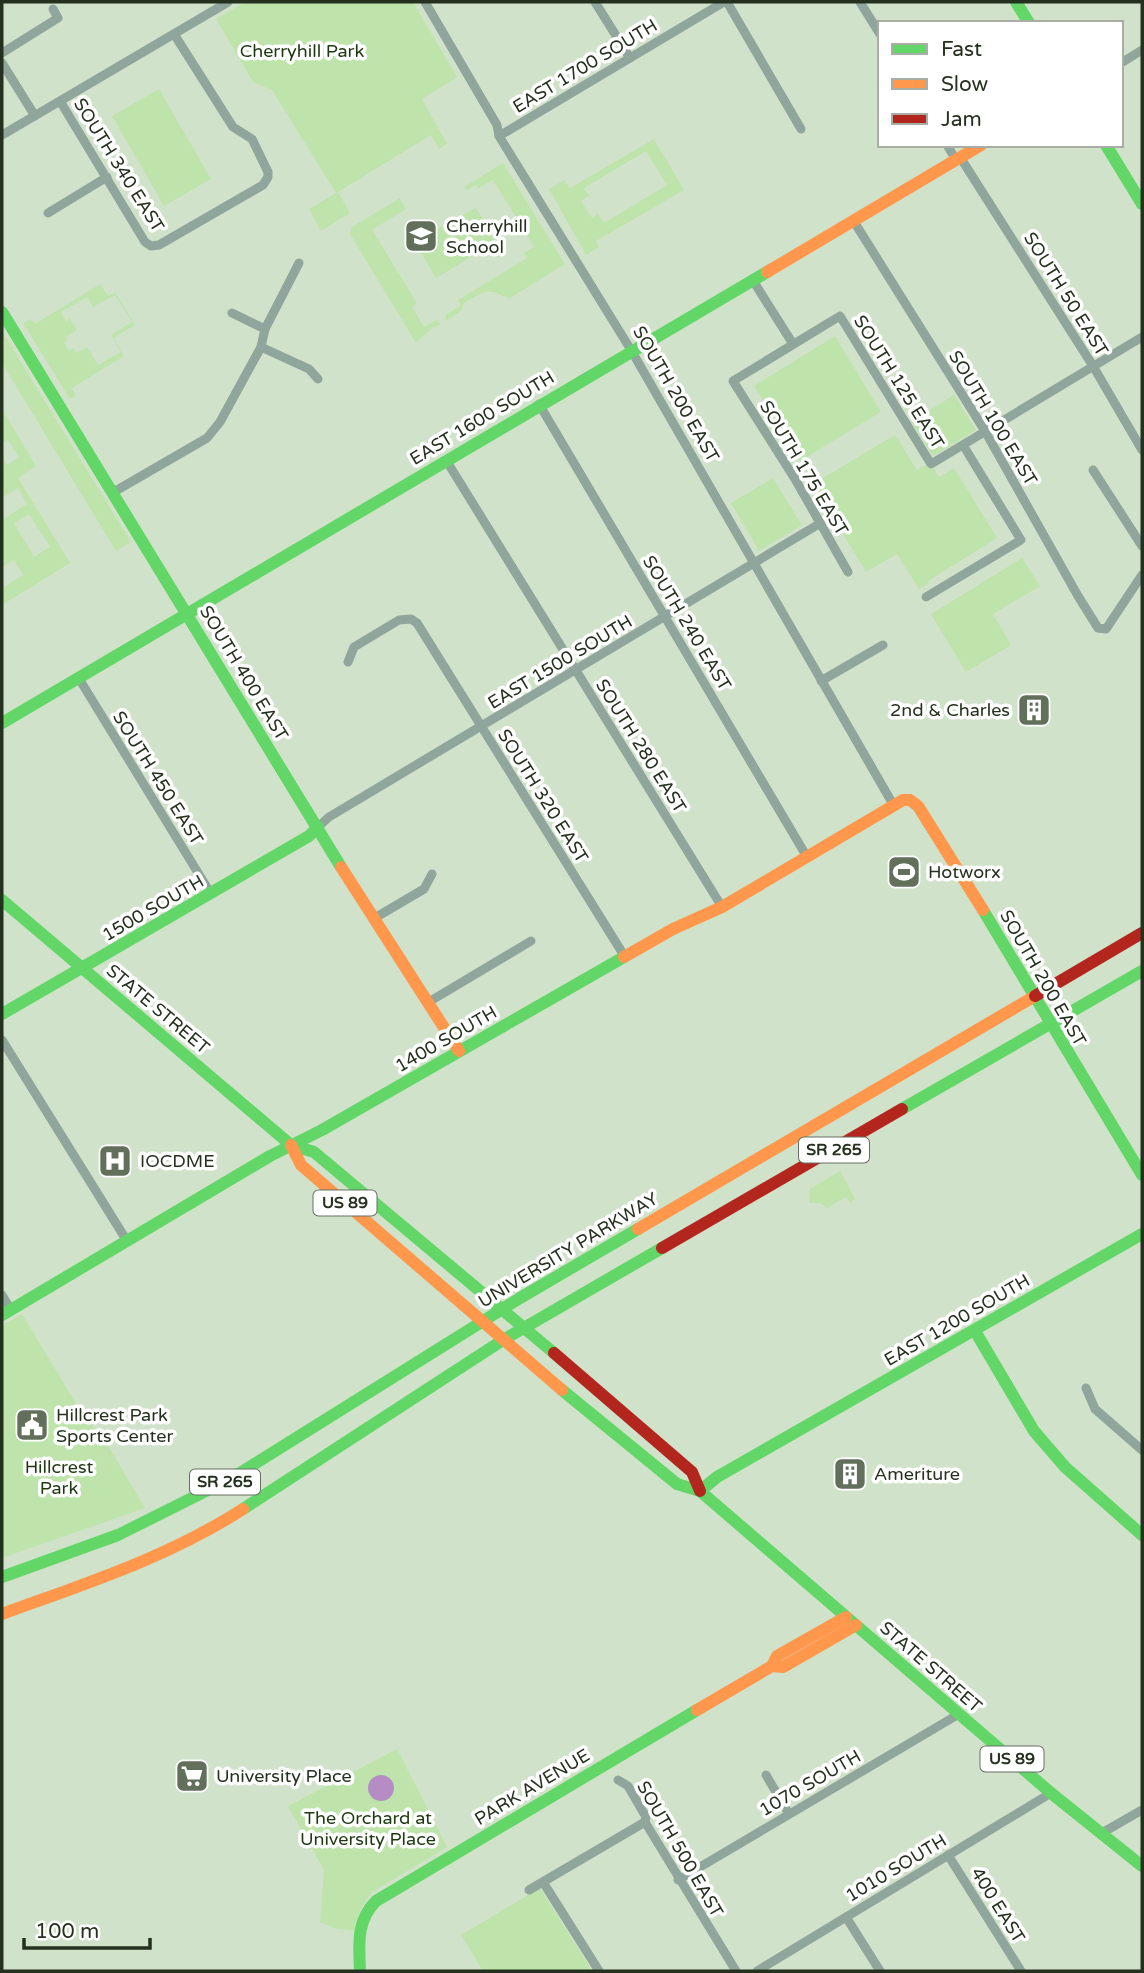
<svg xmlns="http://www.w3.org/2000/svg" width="1144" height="1973" font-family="'Varela Round',sans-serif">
  <rect width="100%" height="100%" fill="#d1e2ca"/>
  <!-- green -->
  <g fill="#bee4ac" fill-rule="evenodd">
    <path d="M245,2H413L457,77L422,99L447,144L439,149L431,135L338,192L350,213L321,231L309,209L336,193L272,90L253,82L216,19Z"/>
    <path d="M159,89L211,179L164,206L112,116Z"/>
    <path d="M654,139L684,190L596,241L599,247L586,255L549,189L564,180L570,188ZM646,151L667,185L604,223L598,214L592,218L581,201L589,196L584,188Z"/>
    <path d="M503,163L565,264L510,298C503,297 499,293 493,292C482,290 473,298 464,303L462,310L446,321V315L461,305L458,300L527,258L524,253L534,247L493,180L478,188L476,185L467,190L464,187Z"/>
    <path d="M400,198L406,209L372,230L417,303L412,307L424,327L436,320L441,325L433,327L416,343L350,234L352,227Z"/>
    <path d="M476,208L496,242L436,278L416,244L425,239L424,236Z"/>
    <path d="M100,284L108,296L115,292L135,325L114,338L124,356L72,388L76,396L70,399L23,323L31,319L35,324ZM115,295L132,322L111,335L121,352L98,365L87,347L76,353L73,348L69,351L64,343L68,340L66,337L77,330L70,319L66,321L61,312L87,297L93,307Z"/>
    <path d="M2,331L131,542L116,551L2,363Z"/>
    <path d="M835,336L881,412L800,461L754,386Z"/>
    <path d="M954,395L976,430L933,456L911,422Z"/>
    <path d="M2,409L36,466L18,478L70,563L2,605V588L23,575L14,560L2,567V520L27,504L18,488L2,498V457L7,465L19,457L8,440L2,443ZM29,514L50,547L34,557L14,523Z"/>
    <path d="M895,435L917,470L926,465L933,468L939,477L954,468L997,538L928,581L929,583L919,589L897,554L866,572L813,484Z"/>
    <path d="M773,478L802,525L759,551L731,503Z"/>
    <path d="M1022,558L1040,586L993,614L1011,645L966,672L931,614Z"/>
    <path d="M840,1171L855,1199L850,1202L846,1197L827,1208L820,1203H809L810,1189Z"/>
    <path d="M22,1314L78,1407L107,1444L145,1508L2,1558V1326Z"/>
    <path d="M397,1749L447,1847L371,1893L360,1911L355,1931L336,1929L320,1922L324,1870L288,1806Z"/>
    <path d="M540,1888L592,1971H483L461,1935Z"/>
  </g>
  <!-- water -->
  <circle fill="#b58cc4" cx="381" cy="1788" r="13"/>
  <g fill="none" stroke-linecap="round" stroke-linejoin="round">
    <!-- street -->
    <g stroke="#90a59b" stroke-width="9">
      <path d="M425,2L497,125L499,136L631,350L894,806"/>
      <path d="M595,2L630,58"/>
      <path d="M727,2L801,129"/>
      <path d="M860,2L880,34"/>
      <path d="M2,53L58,18L53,9"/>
      <path d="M2,63L35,116"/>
      <path d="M1121,63L1142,50"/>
      <path d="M60,101L145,242L151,246L159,245L263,185L268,177V172L252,139L233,127L174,34"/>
      <path d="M2,135L228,2"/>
      <path d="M499,136L724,2"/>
      <path d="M947,145L956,160"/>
      <path d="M960,157L1093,366L1142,450"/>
      <path d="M48,213L107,177"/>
      <path d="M853,220L985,431L1078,596L1098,628L1106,629L1142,575"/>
      <path d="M752,279L793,344"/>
      <path d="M232,313L265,329"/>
      <path d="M261,347L309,369L318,379"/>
      <path d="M539,404L807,857"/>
      <path d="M446,460L722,907"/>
      <path d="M1093,470L1142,546"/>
      <path d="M112,493L207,438L220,422L261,347L265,329L299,263"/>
      <path d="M848,572L795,479L733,381L840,316L931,464L1142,337"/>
      <path d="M926,597L1021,540L963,445"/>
      <path d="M348,662L354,647L399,620L411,619L417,623L625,957"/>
      <path d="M78,677L211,894"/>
      <path d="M821,681L883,645"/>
      <path d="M318,827L329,817L819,524"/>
      <path d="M373,919L424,889L432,874"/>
      <path d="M427,1003L531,941"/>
      <path d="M2,1040L127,1241"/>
      <path d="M2,1295L11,1310"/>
      <path d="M1086,1388L1095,1409L1142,1450"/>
      <path d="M766,1775L789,1814"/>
      <path d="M618,1780L628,1786L646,1817L645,1822L736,1971"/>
      <path d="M1102,1833L1142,1810"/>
      <path d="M948,1855L1021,1971"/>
      <path d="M678,1880L959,1714"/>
      <path d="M543,1882L599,1971"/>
      <path d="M529,1890L645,1822"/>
      <path d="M846,1917L880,1971"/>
      <path d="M757,1971L1051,1793"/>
    </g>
    <!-- fast -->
    <g stroke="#63d668" stroke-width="12">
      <path d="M1016,2L1029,23"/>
      <path d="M1106,145L1142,204"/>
      <path d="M2,312L341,867"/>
      <path d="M2,723L767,272"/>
      <path d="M2,900L291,1145L314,1152L554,1353"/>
      <path d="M983,910L1142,1175"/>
      <path d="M2,1014L309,836L318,827"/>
      <path d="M902,1109L1142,971"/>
      <path d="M2,1315L270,1156L322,1130L624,957"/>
      <path d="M975,1331L1034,1431L1065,1467L1142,1535"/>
      <path d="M562,1390L677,1484L700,1491L1051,1793L1142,1866"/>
      <path d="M700,1491L717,1477L1142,1234"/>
      <path d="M243,1509L503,1340L662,1248"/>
      <path d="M2,1577L118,1535L232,1478L520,1298L638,1229"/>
      <path d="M360,1971C359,1945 356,1921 376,1901L697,1710"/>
    </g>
    <!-- slow -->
    <g stroke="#ff974d" stroke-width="12">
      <path d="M767,272L981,145"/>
      <path d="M341,867L459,1051"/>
      <path d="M624,957L673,929L722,907L903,800H910L918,806L983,910"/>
      <path d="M291,1145L301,1165L562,1390"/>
      <path d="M638,1229L1035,996"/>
      <path d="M2,1614C84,1584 169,1557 243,1509"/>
      <path d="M772,1666L783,1667L856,1625"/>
      <path d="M697,1710L772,1666L777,1656L846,1617"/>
    </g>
    <!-- jam -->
    <g stroke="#b3261e" stroke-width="12">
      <path d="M1035,996L1142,933"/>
      <path d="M662,1248L902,1109"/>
      <path d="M554,1353L692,1472L700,1491"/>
    </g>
  </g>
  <!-- icons -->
  <defs>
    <symbol id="school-square" viewBox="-11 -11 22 22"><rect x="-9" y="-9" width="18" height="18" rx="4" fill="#616f5b" stroke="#fff"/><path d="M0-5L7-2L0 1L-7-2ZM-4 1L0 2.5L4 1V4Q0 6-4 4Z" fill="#fff"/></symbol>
    <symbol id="building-square" viewBox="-11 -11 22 22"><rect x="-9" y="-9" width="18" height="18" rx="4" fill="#616f5b" stroke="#fff"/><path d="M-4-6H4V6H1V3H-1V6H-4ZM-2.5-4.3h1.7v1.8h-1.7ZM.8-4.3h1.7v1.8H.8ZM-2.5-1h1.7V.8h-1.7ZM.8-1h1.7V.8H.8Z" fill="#fff"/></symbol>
    <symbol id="stadium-square" viewBox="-11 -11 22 22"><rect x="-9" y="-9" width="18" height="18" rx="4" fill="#616f5b" stroke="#fff"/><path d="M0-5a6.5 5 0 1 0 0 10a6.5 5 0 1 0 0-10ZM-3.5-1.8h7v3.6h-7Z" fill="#fff"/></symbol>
    <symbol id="hospital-square" viewBox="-11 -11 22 22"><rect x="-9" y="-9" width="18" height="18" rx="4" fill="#616f5b" stroke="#fff"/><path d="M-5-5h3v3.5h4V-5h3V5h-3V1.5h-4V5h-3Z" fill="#fff"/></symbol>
    <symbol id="civic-square" viewBox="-11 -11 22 22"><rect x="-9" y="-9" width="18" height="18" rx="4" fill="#616f5b" stroke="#fff"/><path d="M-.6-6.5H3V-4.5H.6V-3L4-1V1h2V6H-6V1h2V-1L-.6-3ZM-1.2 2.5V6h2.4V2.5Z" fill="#fff"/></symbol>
    <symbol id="supermarket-square" viewBox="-11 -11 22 22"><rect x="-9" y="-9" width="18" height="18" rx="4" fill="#616f5b" stroke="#fff"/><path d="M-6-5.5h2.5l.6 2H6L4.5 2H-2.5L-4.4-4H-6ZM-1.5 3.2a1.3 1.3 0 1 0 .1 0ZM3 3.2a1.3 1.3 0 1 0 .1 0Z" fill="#fff"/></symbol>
  </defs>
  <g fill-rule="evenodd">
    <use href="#school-square" x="402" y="217" width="38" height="38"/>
    <use href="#building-square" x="1015" y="691" width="38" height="38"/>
    <use href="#stadium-square" x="885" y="853" width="38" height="38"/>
    <use href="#hospital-square" x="96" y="1142" width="38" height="38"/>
    <use href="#civic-square" x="13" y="1406" width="38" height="38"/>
    <use href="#building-square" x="831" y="1455" width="38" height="38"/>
    <use href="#supermarket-square" x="173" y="1757" width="38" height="38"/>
  </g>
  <g text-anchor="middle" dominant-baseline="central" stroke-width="7" stroke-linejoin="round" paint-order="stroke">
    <!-- shield labels -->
    <g fill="#fff" stroke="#666f62" stroke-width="2">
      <rect x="799" y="1137.5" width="70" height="25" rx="5"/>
      <rect x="313.5" y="1190.5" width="63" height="25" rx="5"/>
      <rect x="190" y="1469.5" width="70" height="25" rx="5"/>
      <rect x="980.5" y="1746.5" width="63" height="25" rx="5"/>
    </g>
    <g font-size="16" font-weight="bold" fill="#25311f">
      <text x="834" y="1150">SR 265</text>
      <text x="345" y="1203">US 89</text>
      <text x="225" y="1482">SR 265</text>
      <text x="1012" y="1759">US 89</text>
    </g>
    <!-- park labels -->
    <g font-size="18" fill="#1e3810" stroke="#fff">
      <text x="302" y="51">Cherryhill Park</text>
      <text x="59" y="1467">Hillcrest<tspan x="59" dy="21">Park</tspan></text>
      <text x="368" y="1818">The Orchard at<tspan x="368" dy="21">University Place</tspan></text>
    </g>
    <!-- street labels -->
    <g font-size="18" fill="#25311f" stroke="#fff">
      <text transform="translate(585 66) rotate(-31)">EAST 1700 SOUTH</text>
      <text transform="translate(119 165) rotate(58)">SOUTH 340 EAST</text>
      <text transform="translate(1066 294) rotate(58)">SOUTH 50 EAST</text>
      <text transform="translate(899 382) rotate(58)">SOUTH 125 EAST</text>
      <text transform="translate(676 394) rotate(60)">SOUTH 200 EAST</text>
      <text transform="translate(482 418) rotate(-31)">EAST 1600 SOUTH</text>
      <text transform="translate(993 418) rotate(59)">SOUTH 100 EAST</text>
      <text transform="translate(804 468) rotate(59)">SOUTH 175 EAST</text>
      <text transform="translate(687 623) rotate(59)">SOUTH 240 EAST</text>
      <text transform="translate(560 662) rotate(-31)">EAST 1500 SOUTH</text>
      <text transform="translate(244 673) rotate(59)">SOUTH 400 EAST</text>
      <text transform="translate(641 746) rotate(58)">SOUTH 280 EAST</text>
      <text transform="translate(158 778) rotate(58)">SOUTH 450 EAST</text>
      <text transform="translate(543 796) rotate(58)">SOUTH 320 EAST</text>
      <text transform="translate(153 908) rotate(-30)">1500 SOUTH</text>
      <text transform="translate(1043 978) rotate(60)">SOUTH 200 EAST</text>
      <text transform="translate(158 1009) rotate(40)">STATE STREET</text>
      <text transform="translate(446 1039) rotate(-30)">1400 SOUTH</text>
      <text transform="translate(568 1250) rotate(-31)">UNIVERSITY PARKWAY</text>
      <text transform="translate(957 1320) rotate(-30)">EAST 1200 SOUTH</text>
      <text transform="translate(931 1667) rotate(41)">STATE STREET</text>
      <text transform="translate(810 1783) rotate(-30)">1070 SOUTH</text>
      <text transform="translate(532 1787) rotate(-31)">PARK AVENUE</text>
      <text transform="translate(680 1849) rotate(60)">SOUTH 500 EAST</text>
      <text transform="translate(896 1868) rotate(-31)">1010 SOUTH</text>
      <text transform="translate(998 1905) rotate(58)">400 EAST</text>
    </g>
    <!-- poi labels -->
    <g font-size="18" fill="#25311f" stroke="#fff" text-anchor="start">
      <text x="446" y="226">Cherryhill<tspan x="446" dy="21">School</tspan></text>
      <text x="1010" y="710" text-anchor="end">2nd &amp; Charles</text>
      <text x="928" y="872">Hotworx</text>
      <text x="140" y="1161">IOCDME</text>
      <text x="56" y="1415">Hillcrest Park<tspan x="56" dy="21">Sports Center</tspan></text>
      <text x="874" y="1474">Ameriture</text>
      <text x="216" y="1776">University Place</text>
    </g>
  </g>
  <!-- border -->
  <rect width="1144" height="1973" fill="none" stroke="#25311f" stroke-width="7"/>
  <!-- legend -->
  <rect x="878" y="21" width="245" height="126" fill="#ffffff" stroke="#a8ada5" stroke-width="2"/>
  <rect x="892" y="44" width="35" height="10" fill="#63d668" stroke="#a8ada5" stroke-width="2"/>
  <text x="941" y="56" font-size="21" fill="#25311f">Fast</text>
  <rect x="892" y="79" width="35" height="10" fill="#ff974d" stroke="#a8ada5" stroke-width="2"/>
  <text x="941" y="91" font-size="21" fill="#25311f">Slow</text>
  <rect x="892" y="114" width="35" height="10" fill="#b3261e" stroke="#a8ada5" stroke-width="2"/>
  <text x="941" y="126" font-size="21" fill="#25311f">Jam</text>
  <!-- scale -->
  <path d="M24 1938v10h126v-10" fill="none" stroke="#25311f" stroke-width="3.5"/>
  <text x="35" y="1938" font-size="21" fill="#25311f" stroke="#ffffff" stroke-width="5" paint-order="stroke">100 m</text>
</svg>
